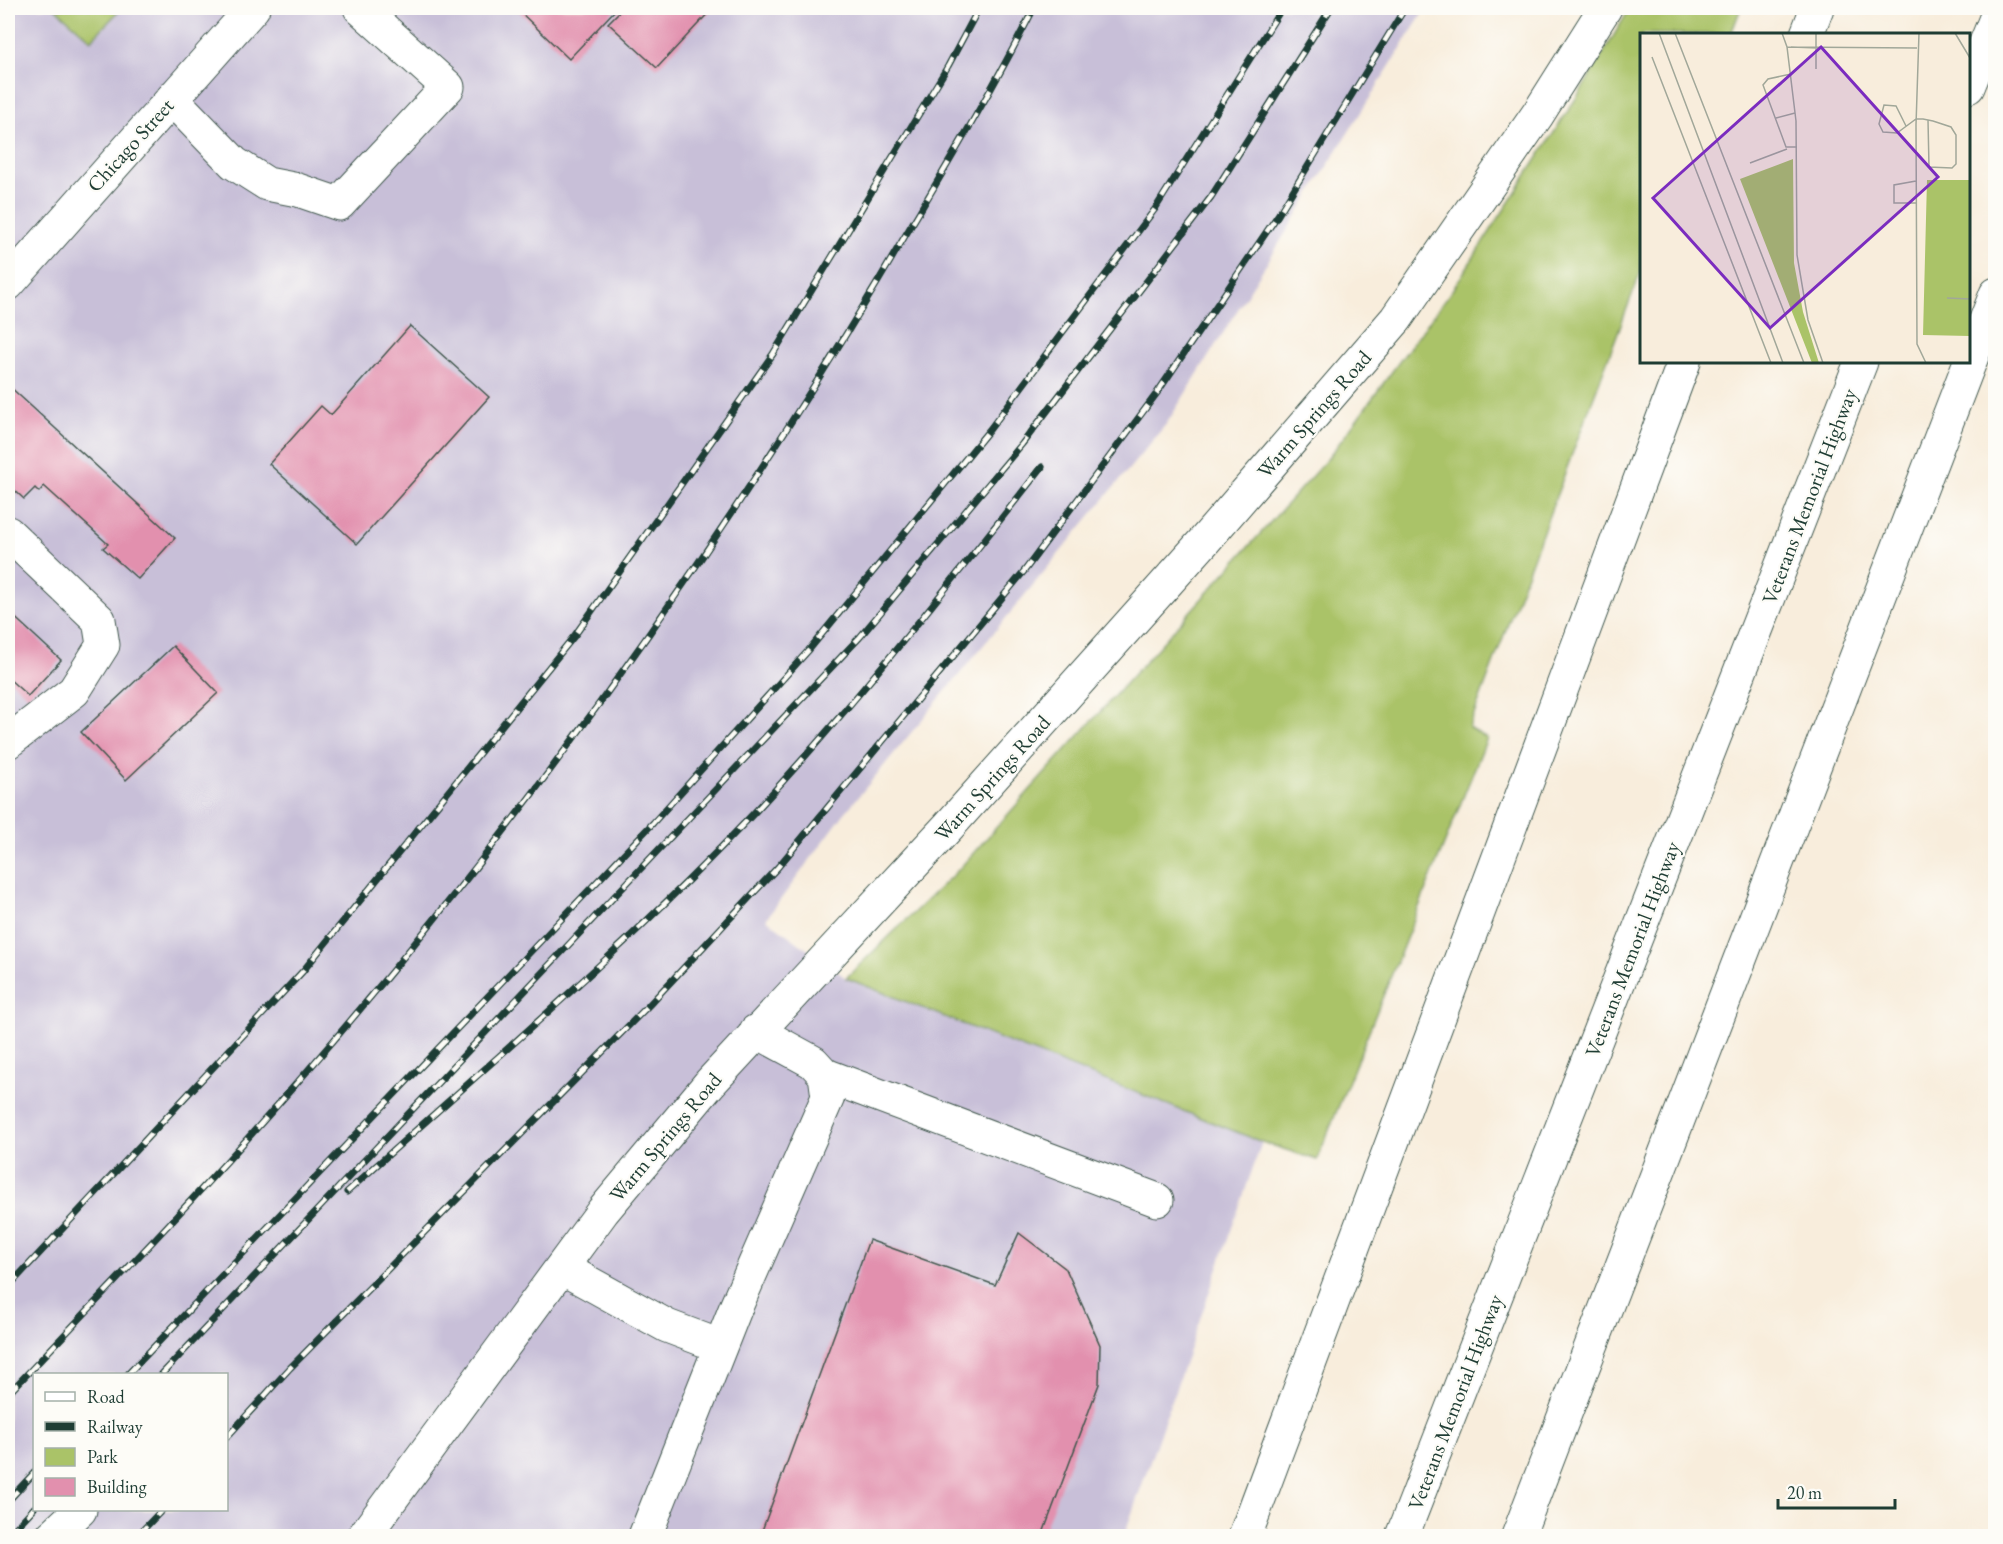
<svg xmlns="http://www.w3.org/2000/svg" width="2003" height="1544" font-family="'EB Garamond',serif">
  <rect width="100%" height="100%" fill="#fdfcf7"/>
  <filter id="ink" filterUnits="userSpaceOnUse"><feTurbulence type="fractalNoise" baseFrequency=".0167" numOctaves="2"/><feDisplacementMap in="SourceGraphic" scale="12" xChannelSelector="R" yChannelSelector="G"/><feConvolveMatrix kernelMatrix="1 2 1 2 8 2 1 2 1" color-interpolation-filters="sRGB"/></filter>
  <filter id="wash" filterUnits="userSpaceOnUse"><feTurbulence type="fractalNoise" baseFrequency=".008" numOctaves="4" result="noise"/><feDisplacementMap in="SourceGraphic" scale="24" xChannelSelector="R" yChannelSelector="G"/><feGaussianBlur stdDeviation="1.35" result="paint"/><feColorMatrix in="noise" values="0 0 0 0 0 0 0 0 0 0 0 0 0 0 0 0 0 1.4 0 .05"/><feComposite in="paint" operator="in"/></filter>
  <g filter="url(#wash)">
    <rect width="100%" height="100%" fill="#f8eddc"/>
    <!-- industrial -->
    <path fill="#c8bfd8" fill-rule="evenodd" d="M8,8H55L91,40L122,8H1426L1167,423L844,814L766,919L846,978L1262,1142L1124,1536H8ZM34,1374H226V1510H34Z"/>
    <!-- green -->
    <g fill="#aac368" stroke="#64804e" stroke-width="1.5">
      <path d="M55,8H122L91,40Z"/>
      <path d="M1630,8H1741L1731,34H1642L1641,271L1469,728L1487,738L1317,1160L1262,1142L846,978L959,869L1329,457L1455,286L1582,89Z"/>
    </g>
    <g id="blocks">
      <!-- building -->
      <g fill="#e290ae">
        <path d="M516,8H617L569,59Z"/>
        <path d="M623,8H713L657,68L608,23Z"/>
        <path d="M410,326L489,397L357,544L269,464L321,406L331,415Z"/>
        <path d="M8,385L175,538L138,579L103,548L108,544L44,486L39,492L35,488L24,499L8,484Z"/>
        <path d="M8,611L61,660L28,696L8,678Z"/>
        <path d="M173,646L218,693L126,780L81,732Z"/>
        <path d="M1019,1233L1066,1269L1100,1345L1099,1384L1042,1536H760L869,1240L995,1285Z"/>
      </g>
    </g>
  </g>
  <g filter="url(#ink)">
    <use href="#blocks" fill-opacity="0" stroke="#40574d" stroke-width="1.5"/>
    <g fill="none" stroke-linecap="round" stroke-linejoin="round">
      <defs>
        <g id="minor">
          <path d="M172,99L234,163L267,184L298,190L339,204L448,87L360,8"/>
          <path d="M8,284L253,8"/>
          <path d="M8,533L99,620L103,645L74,691L8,742"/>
          <path d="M825,1075L1157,1200"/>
          <path d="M562,1268L667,1326L720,1346"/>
          <path d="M52,1536L80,1510"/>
          <path d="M364,1536L603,1211L710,1083L948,827L1205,540L1396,319L1538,114L1605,8"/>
          <path d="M645,1536L736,1307L828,1097L825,1075L813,1062L756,1031"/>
          <path d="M1518,1536L1996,294"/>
        </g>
        <g id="highway">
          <path d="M1807,34L1817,8"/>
          <path d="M1968,87L1996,18"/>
          <path d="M1245,1536L1684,362"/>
          <path d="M1402,1536L1861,362"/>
        </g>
      </defs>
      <!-- minor casing -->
      <use href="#minor" stroke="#40574d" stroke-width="35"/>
      <!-- highway casing -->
      <use href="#highway" stroke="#40574d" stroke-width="35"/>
      <!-- minor -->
      <use href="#minor" stroke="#fff" stroke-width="33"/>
      <!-- highway -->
      <use href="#highway" stroke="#fff" stroke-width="33"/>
      <defs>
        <g id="rail">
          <path d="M347,1192C484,1068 627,948 754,813C856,703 949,585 1042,467"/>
          <path d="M8,1287L303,971L575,635L773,354L948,66L979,8"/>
          <path d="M128,1374L653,823L808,651L990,429L1155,209L1282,8"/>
          <path d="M162,1374L860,637L1022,444L1211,197L1331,8"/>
          <path d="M8,1394C110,1287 212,1181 309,1069C522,824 712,558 879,280C932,190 987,101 1034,8"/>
          <path d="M226,1438L290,1368L649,1005L778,867L1025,570L1157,393L1278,215L1405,8"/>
          <path d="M8,1501L34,1473"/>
          <path d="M8,1536L34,1508"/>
          <path d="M137,1536L162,1510"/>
        </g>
      </defs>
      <!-- rail casing -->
      <use href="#rail" stroke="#1f3d34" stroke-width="7"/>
      <!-- rail -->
      <use href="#rail" stroke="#fdfcf7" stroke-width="4.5" stroke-dasharray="14" stroke-linecap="butt"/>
    </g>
  </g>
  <g text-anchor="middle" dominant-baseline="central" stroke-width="4.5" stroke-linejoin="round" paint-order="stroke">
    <!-- street labels -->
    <g font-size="21" fill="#1f3d34" stroke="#fdfcf7">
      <text transform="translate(130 145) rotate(-48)">Chicago Street</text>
      <text transform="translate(1314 414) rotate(-49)">Warm Springs Road</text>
      <text transform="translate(1809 496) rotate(-69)">Veterans Memorial Highway</text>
      <text transform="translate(992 778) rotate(-48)">Warm Springs Road</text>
      <text transform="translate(1632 949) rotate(-69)">Veterans Memorial Highway</text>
      <text transform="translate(665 1137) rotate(-50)">Warm Springs Road</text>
      <text transform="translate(1455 1402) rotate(-69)">Veterans Memorial Highway</text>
    </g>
  </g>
  <!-- overview -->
  <g transform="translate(1640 33)">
    <rect width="330" height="330" fill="#f8eddc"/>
    <path d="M153,126L154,230L163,279L179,330H172L100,146ZM287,147H330V303L283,302Z" fill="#aac368"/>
    <path fill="none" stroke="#a1a799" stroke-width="1.5" d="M19,0L143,330M35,0L164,330M142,0L147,14L156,88L157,222L168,287L183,330M279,0L276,92L277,311L286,330M315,0L330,25M147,14L277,15M151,14L178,15M12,24L131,330M176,36V0M151,41L128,46L123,52L146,114H157M136,85L155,80M266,93L256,73L244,72L239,91L243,99L257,100L276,86H283L293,88L311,94L316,102V131L312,135L289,134L288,87M110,130L147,116M276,148L254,152V170H276M307,265L330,266"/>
    <path fill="#7b2cbf" fill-opacity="0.15" stroke="#7b2cbf" stroke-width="3" d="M181,14L298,144L130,295L13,165Z"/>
    <rect width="330" height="330" fill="none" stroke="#1f3d34" stroke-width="3"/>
  </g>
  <!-- margin -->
  <rect width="2003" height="1544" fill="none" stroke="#fdfcf7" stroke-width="30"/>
  <!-- legend -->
  <rect x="33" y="1373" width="195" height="138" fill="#fdfcf7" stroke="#a4b0a9" stroke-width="1.5"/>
  <rect x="45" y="1392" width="30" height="9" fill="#ffffff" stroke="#a4b0a9" stroke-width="1.5"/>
  <text x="87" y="1403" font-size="18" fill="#1f3d34">Road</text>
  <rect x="45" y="1422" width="30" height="9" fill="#1f3d34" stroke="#a4b0a9" stroke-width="1.5"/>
  <text x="87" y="1433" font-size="18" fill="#1f3d34">Railway</text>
  <rect x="45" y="1448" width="30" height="18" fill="#aac368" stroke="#a4b0a9" stroke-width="1.5"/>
  <text x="87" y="1463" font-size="18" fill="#1f3d34">Park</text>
  <rect x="45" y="1478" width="30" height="18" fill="#e290ae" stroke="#a4b0a9" stroke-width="1.5"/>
  <text x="87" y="1493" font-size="18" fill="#1f3d34">Building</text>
  <!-- scale -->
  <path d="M1778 1499v9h117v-9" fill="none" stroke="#1f3d34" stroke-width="3"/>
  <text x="1787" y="1499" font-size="18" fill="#1f3d34" stroke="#fdfcf7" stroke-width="4.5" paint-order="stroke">20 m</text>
</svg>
